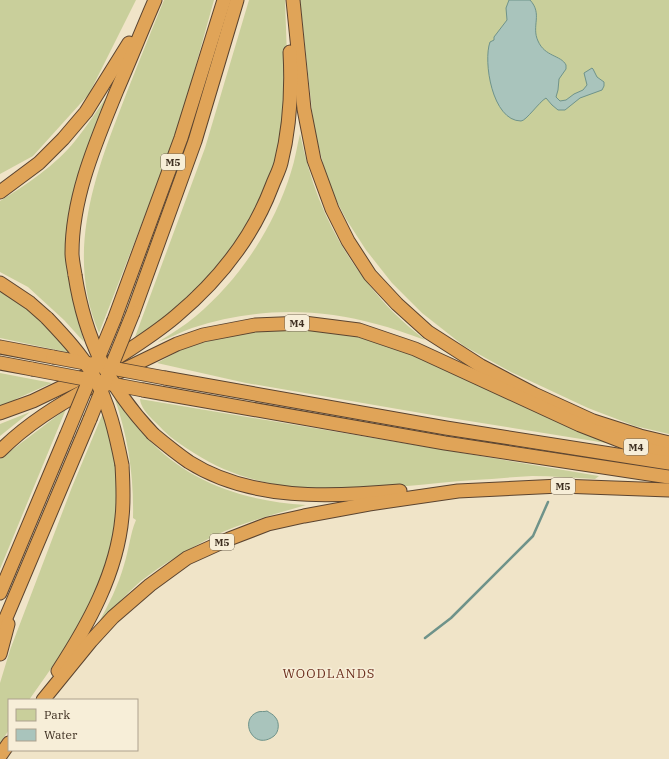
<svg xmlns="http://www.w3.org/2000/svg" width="669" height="759" font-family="'IBM Plex Serif',serif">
  <rect width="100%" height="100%" fill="#f0e4c8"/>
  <!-- green -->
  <g fill="#c9cf9b">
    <path d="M0,0H136L89,94L33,156L0,174Z"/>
    <path d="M164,0H214L187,97L167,159L99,333C68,261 90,188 117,118C132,78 148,39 164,0Z"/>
    <path d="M249,0H285L287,57L286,89L277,158L267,189L237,243L194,294L192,291C176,310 157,324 135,337L205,148Z"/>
    <path d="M300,0H669V434L635,426L588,408L511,372L464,346L422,313L392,283L366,250L346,219L329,186L314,129Z"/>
    <path d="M109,93C92,138 69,185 67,233C66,271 74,306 84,342L64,320L28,287L0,272V201C25,186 57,164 75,141C87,126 98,109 109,93Z"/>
    <path d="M300,134C315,205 342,259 393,312C403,322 414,331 425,340C408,334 392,328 376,324C316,307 251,308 192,328C181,332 170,338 158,342C171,334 184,326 196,316C240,279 274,227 291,172C295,160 297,146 300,134Z"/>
    <path d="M0,290L28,309L71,353L0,338Z"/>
    <path d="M269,329H314L345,332L382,341L610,441L606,443L444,417L246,383L157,363L186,347L228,336Z"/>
    <path d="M0,373L52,383L16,399L15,401L0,406Z"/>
    <path d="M114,396C124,410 134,425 146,437C189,483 244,501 306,505C276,514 244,522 216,535C190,548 164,563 141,581C126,594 112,610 98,624C109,604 118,586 124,565C129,550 130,534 136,520L133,518C134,475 128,437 114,396Z"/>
    <path d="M140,399L599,476L595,479C574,478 553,476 532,476C513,477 493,479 474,480C382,487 277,507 194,453C183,446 172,439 163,430C155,421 141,411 140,399Z"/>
    <path d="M66,409L0,569V459Z"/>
    <path d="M30,412L0,436V424Z"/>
    <path d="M103,413C111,441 118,470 117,500C117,507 116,514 115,521C106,588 68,646 29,700H9V730L0,743V683L10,650L72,487Z"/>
  </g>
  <!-- water -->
  <g fill="#a9c4bc" stroke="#6f938a">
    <path d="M509,0H530C543,14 531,26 538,41C545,57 561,55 566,65V69L559,79L558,90L556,97L560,101L566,100L574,94L583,90L587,85L584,73L592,68L593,69L597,77L604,82V86L602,90L580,98L565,110H558L552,105L546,98C539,102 526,121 521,121C492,121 483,61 490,42L494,40V37L507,20L506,8Z"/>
    <path d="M267,711C270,713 274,715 275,717C280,722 279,732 274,736C253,752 238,719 258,712C260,711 265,712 267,711Z"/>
  </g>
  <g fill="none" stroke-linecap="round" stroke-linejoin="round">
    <!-- stream -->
    <path stroke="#6f938a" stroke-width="2.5" d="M425,638L451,618L533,536L548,502"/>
    <defs>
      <g id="highway">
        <path d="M293,0L304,109L314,160L332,209L348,241L370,275L397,304L428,332L481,366L534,394L593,421L640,436L669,443"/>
        <path d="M0,192L39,163L63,139L86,112L129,43"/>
        <path d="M75,275C74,268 72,260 72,253C72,196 96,142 117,90C130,60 142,30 155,0"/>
        <path d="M0,283L30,303L47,318"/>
        <path d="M133,313L195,141L237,0"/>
        <path d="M114,320L181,138L224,0"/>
        <path d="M0,347L53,357"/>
        <path d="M0,363L32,369"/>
        <path d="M109,363C132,348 155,334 176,316C219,280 252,239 272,186C275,178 279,171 281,163C290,127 292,89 290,52"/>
        <path d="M117,373L177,344L203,335L255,325L304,323L359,330L415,349L580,425L634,446L669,455"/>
        <path d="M165,378L446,428L669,463"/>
        <path d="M143,390L445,443L669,477"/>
        <path d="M0,413L33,401L87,375"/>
        <path d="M153,434C165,444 176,453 189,462C251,501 330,497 400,491"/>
        <path d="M0,451C27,424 58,405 91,387"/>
        <path d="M0,593L66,436"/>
        <path d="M0,632L90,419"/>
        <path d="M0,654L8,624"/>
        <path d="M58,671C88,625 117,573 122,517C124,500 123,483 122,465"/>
        <path d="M43,700L91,641L113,617L150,585L187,558L229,539L268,524L304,516L369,504L458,491L560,486L669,490"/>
        <path d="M0,756L9,743"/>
      </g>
    </defs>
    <!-- highway casing -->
    <use href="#highway" stroke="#5b4430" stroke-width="15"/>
    <!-- highway -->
    <use href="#highway" stroke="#e0a458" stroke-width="13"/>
    <defs>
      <g id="highway-bridge">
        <path d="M75,275C85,339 108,386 153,434"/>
        <path d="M47,318C64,336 81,354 93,375C109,403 116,435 122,465"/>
        <path d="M53,357L165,378"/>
        <path d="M32,369L143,390"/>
        <path d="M90,419L133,313"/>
        <path d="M66,436L114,320"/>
      </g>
    </defs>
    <!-- highway-bridge casing -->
    <use href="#highway-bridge" stroke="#5b4430" stroke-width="15" stroke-linecap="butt"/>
    <!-- highway-bridge -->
    <use href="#highway-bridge" stroke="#e0a458" stroke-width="13"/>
  </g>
  <g text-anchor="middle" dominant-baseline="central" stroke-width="3" stroke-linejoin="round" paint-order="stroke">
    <!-- shield labels -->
    <g fill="#f7eed8" stroke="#756857" stroke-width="1">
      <rect x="161" y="154" width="24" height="16" rx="3"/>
      <rect x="285" y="315" width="24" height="16" rx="3"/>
      <rect x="624" y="439" width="24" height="16" rx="3"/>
      <rect x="551" y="478" width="24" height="16" rx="3"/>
      <rect x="210" y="534" width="24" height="16" rx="3"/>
    </g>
    <g font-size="10" font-weight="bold" fill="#3d2e20">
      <text x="173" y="162">M5</text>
      <text x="297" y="323">M4</text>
      <text x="636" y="447">M4</text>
      <text x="563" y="486">M5</text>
      <text x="222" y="542">M5</text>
    </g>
    <!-- quarter labels -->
    <g font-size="13" letter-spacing="1" fill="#6b2e1e" stroke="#f7eed8">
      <text x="329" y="673">WOODLANDS</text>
    </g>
  </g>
  <!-- legend -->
  <rect x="8" y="699" width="130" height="52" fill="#f7eed8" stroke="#ada18e"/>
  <rect x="16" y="709" width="20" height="12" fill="#c9cf9b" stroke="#ada18e"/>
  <text x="44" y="719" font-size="12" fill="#3d2e20">Park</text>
  <rect x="16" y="729" width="20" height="12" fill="#a9c4bc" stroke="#ada18e"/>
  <text x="44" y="739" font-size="12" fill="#3d2e20">Water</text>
</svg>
